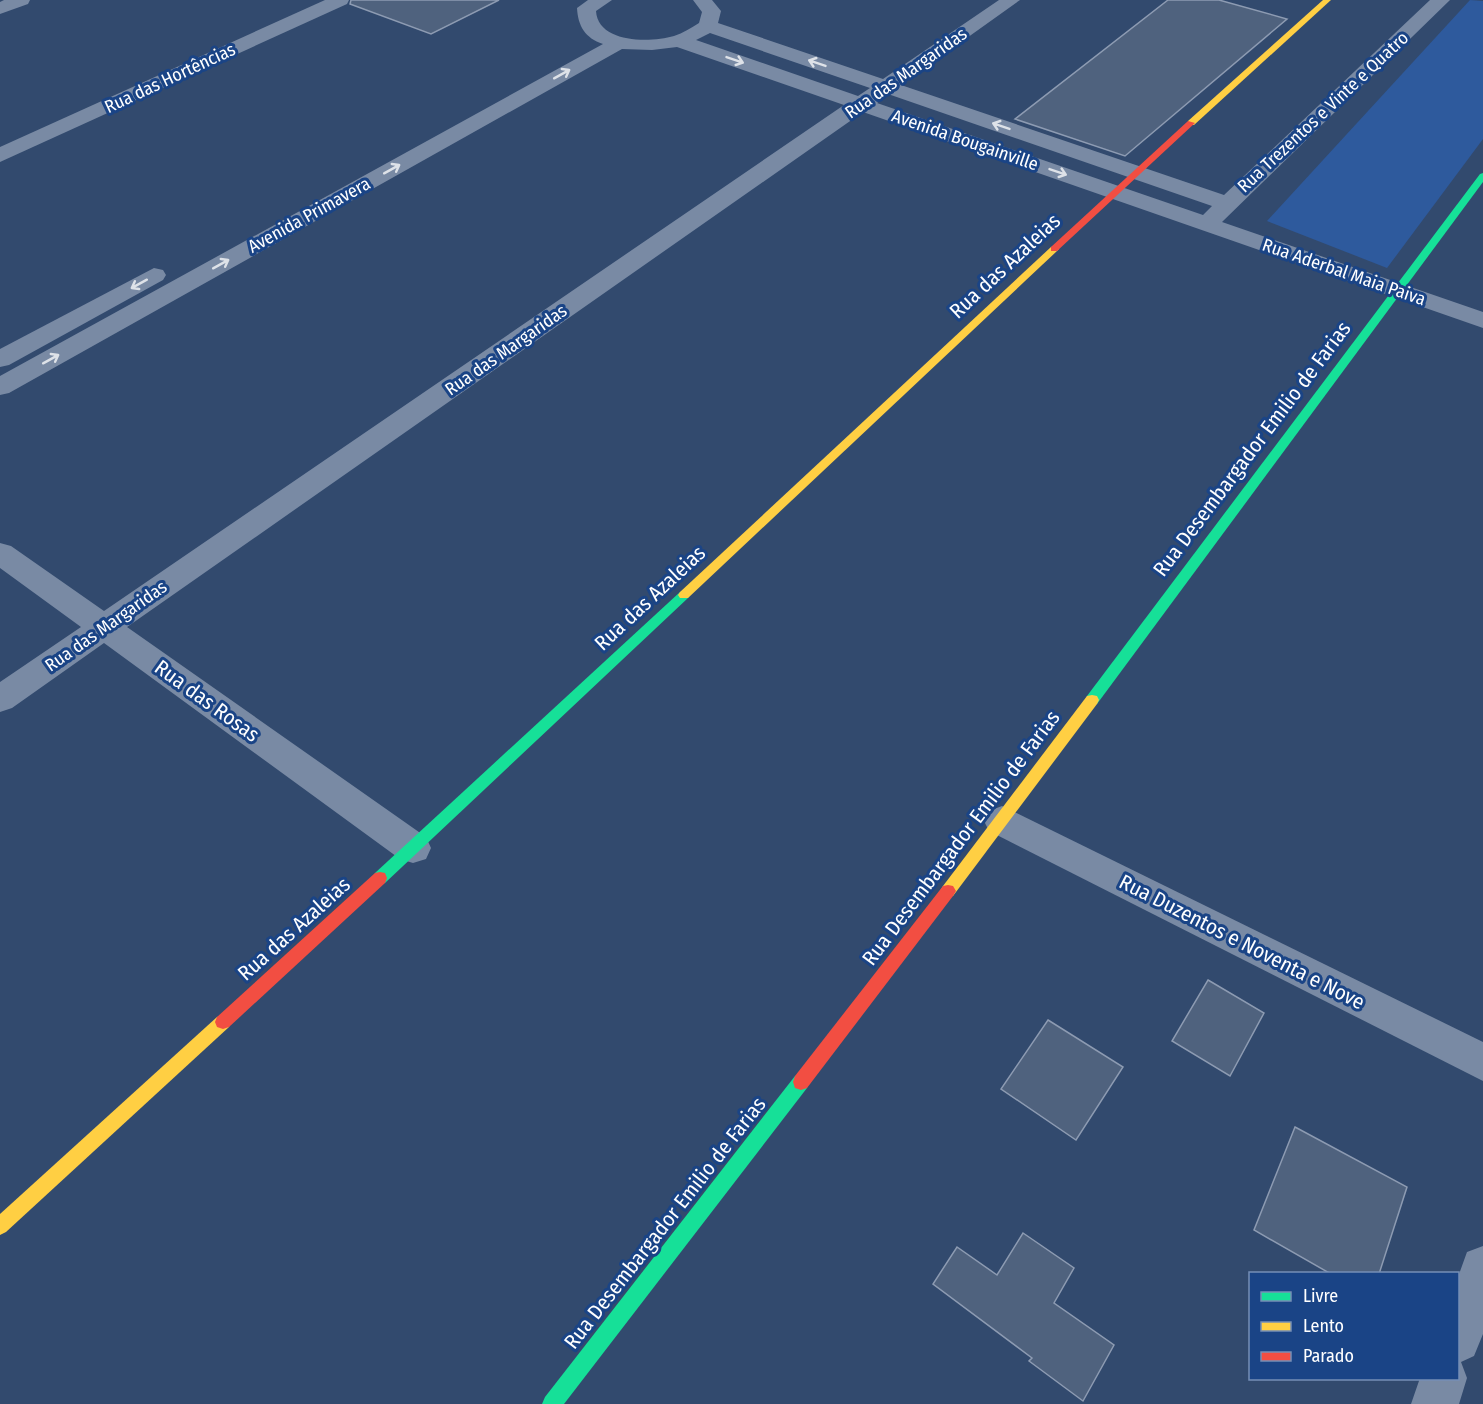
<svg xmlns="http://www.w3.org/2000/svg" width="1483" height="1404" font-family="'Fira Sans Condensed',sans-serif">
  <rect width="100%" height="100%" fill="#324a6e"/>
  <!-- green -->
  <path fill="#2e5a9d" d="M1470,0L1483,1V139L1387,268L1267,221Z"/>
  <!-- building -->
  <g fill="#4f627e" stroke="#8d9bb2" stroke-width="1.5">
    <path d="M351,0H499L431,34L350,4Z"/>
    <path d="M1168,0H1219L1287,19L1125,156L1015,119Z"/>
    <path d="M1208,980L1264,1013L1230,1076L1172,1041Z"/>
    <path d="M1048,1020L1123,1067L1076,1140L1001,1089Z"/>
    <path d="M1295,1127L1407,1187L1379,1274H1331L1254,1230Z"/>
    <path d="M1023,1233L1074,1268L1054,1303L1114,1345L1083,1401L1029,1361L1032,1358L933,1284L957,1247L997,1275Z"/>
  </g>
  <g fill="none" stroke-linecap="round" stroke-linejoin="round">
    <!-- street -->
    <g fill="#798aa4" fill-rule="evenodd">
      <path d="M4,0H30L28,4L0,14V2Z"/>
      <path d="M325,0H349L347,4L0,162V147Z"/>
      <path d="M588,0H612L596,11C598,43 649,43 674,36C683,33 691,28 699,23L702,12L693,0H712L721,11L718,23L883,79L999,0H1020L901,85L1224,195L1430,0H1450L1222,222L1483,312V328L863,112L127,627L426,837L431,848L426,859L413,863L400,859L104,643L12,708L0,712V682L81,627L0,568V543L11,546L104,611L844,105L677,47L652,50L622,49L9,393L0,395V376L603,44C585,38 578,26 577,8ZM710,33L870,88L858,96L696,40ZM888,94L1212,206L1203,215L877,103Z"/>
      <path d="M154,268L163,270L166,275L163,280L9,365L0,367V349Z"/>
      <path d="M1002,806L1483,1042V1081L989,831L984,821L989,811Z"/>
      <path d="M1483,1246V1334L1474,1356L1461,1362L1467,1378L1459,1404H1411L1420,1378H1458V1277L1467,1252Z"/>
    </g>
    <!-- fast -->
    <g fill="#16e098" fill-rule="evenodd">
      <path d="M1483,173V182L1097,704H1087L1085,700L1087,696L1480,174Z"/>
      <path d="M684,590L690,595L688,598L385,883L380,884L375,883L373,878L375,873L680,592Z"/>
      <path d="M801,1074L807,1076L809,1082L807,1088L564,1404H542L545,1397L795,1076Z"/>
    </g>
    <!-- slow -->
    <g fill="#ffcf43" fill-rule="evenodd">
      <path d="M1323,0H1331L1194,125H1188V121Z"/>
      <path d="M1054,246L1059,249L1057,251L688,598H680L678,595L680,592L1051,247Z"/>
      <path d="M1092,695L1097,696L1099,700L1097,704L953,896L948,897L943,896L940,891L943,886L1087,696Z"/>
      <path d="M223,1015L229,1017L231,1022L229,1027L6,1232L0,1235V1214L217,1017Z"/>
    </g>
    <!-- jam -->
    <g fill="#f24e42" fill-rule="evenodd">
      <path d="M1188,121L1195,123L1057,251H1051V247Z"/>
      <path d="M380,872L385,873L387,878L385,883L229,1027L223,1029L217,1027L215,1022L217,1017L375,873Z"/>
      <path d="M948,885L953,886L956,891L953,896L807,1088L801,1090L795,1088L793,1082L795,1076L943,886Z"/>
    </g>
  </g>
  <!-- one-way arrows -->
  <defs><path id="oneway-shaft" d="M-6 0H5M1.5-3L5.5 0L1.5 3" fill="none" stroke-width="1.6" stroke-linecap="round" stroke-linejoin="round" transform="scale(1.5)"/></defs>
  <g stroke="#dee2e8">
    <use href="#oneway-shaft" transform="translate(735 60) rotate(19)"/>
    <use href="#oneway-shaft" transform="translate(817 63) rotate(-161)"/>
    <use href="#oneway-shaft" transform="translate(562 74) rotate(-29)"/>
    <use href="#oneway-shaft" transform="translate(1001 126) rotate(-161)"/>
    <use href="#oneway-shaft" transform="translate(392 169) rotate(-29)"/>
    <use href="#oneway-shaft" transform="translate(1058 172) rotate(19)"/>
    <use href="#oneway-shaft" transform="translate(221 264) rotate(-29)"/>
    <use href="#oneway-shaft" transform="translate(139 284) rotate(151)"/>
    <use href="#oneway-shaft" transform="translate(51 359) rotate(-29)"/>
  </g>
  <g text-anchor="middle" dominant-baseline="central" stroke-width="6" stroke-linejoin="round" paint-order="stroke">
    <!-- far-street labels -->
    <g font-size="18" fill="#fff" stroke="#1a4486">
      <text transform="translate(906 73) rotate(-35)">Rua das Margaridas</text>
      <text transform="translate(170 78) rotate(-25)">Rua das Hortências</text>
      <text transform="translate(1323 112) rotate(-43)">Rua Trezentos e Vinte e Quatro</text>
      <text transform="translate(965 140) rotate(19)">Avenida Bougainville</text>
      <text transform="translate(309 215) rotate(-29)">Avenida Primavera</text>
      <text transform="translate(1344 272) rotate(19)">Rua Aderbal Maia Paiva</text>
      <text transform="translate(506 350) rotate(-35)">Rua das Margaridas</text>
      <text transform="translate(106 626) rotate(-35)">Rua das Margaridas</text>
    </g>
    <!-- street labels -->
    <g font-size="21" fill="#fff" stroke="#1a4486">
      <text transform="translate(1005 266) rotate(-43)">Rua das Azaleias</text>
      <text transform="translate(1252 449) rotate(-53)">Rua Desembargador Emilio de Farias</text>
      <text transform="translate(650 598) rotate(-43)">Rua das Azaleias</text>
      <text transform="translate(207 701) rotate(36)">Rua das Rosas</text>
      <text transform="translate(961 838) rotate(-53)">Rua Desembargador Emilio de Farias</text>
      <text transform="translate(294 929) rotate(-42)">Rua das Azaleias</text>
      <text transform="translate(1242 942) rotate(27)">Rua Duzentos e Noventa e Nove</text>
      <text transform="translate(665 1223) rotate(-52)">Rua Desembargador Emilio de Farias</text>
    </g>
  </g>
  <!-- legend -->
  <rect x="1249" y="1272" width="210" height="108" fill="#1a4486" stroke="#768fb6" stroke-width="1.5"/>
  <rect x="1261" y="1292" width="30" height="9" fill="#16e098" stroke="#768fb6" stroke-width="1.5"/>
  <text x="1303" y="1302" font-size="18" fill="#ffffff">Livre</text>
  <rect x="1261" y="1322" width="30" height="9" fill="#ffcf43" stroke="#768fb6" stroke-width="1.5"/>
  <text x="1303" y="1332" font-size="18" fill="#ffffff">Lento</text>
  <rect x="1261" y="1352" width="30" height="9" fill="#f24e42" stroke="#768fb6" stroke-width="1.5"/>
  <text x="1303" y="1362" font-size="18" fill="#ffffff">Parado</text>
</svg>
